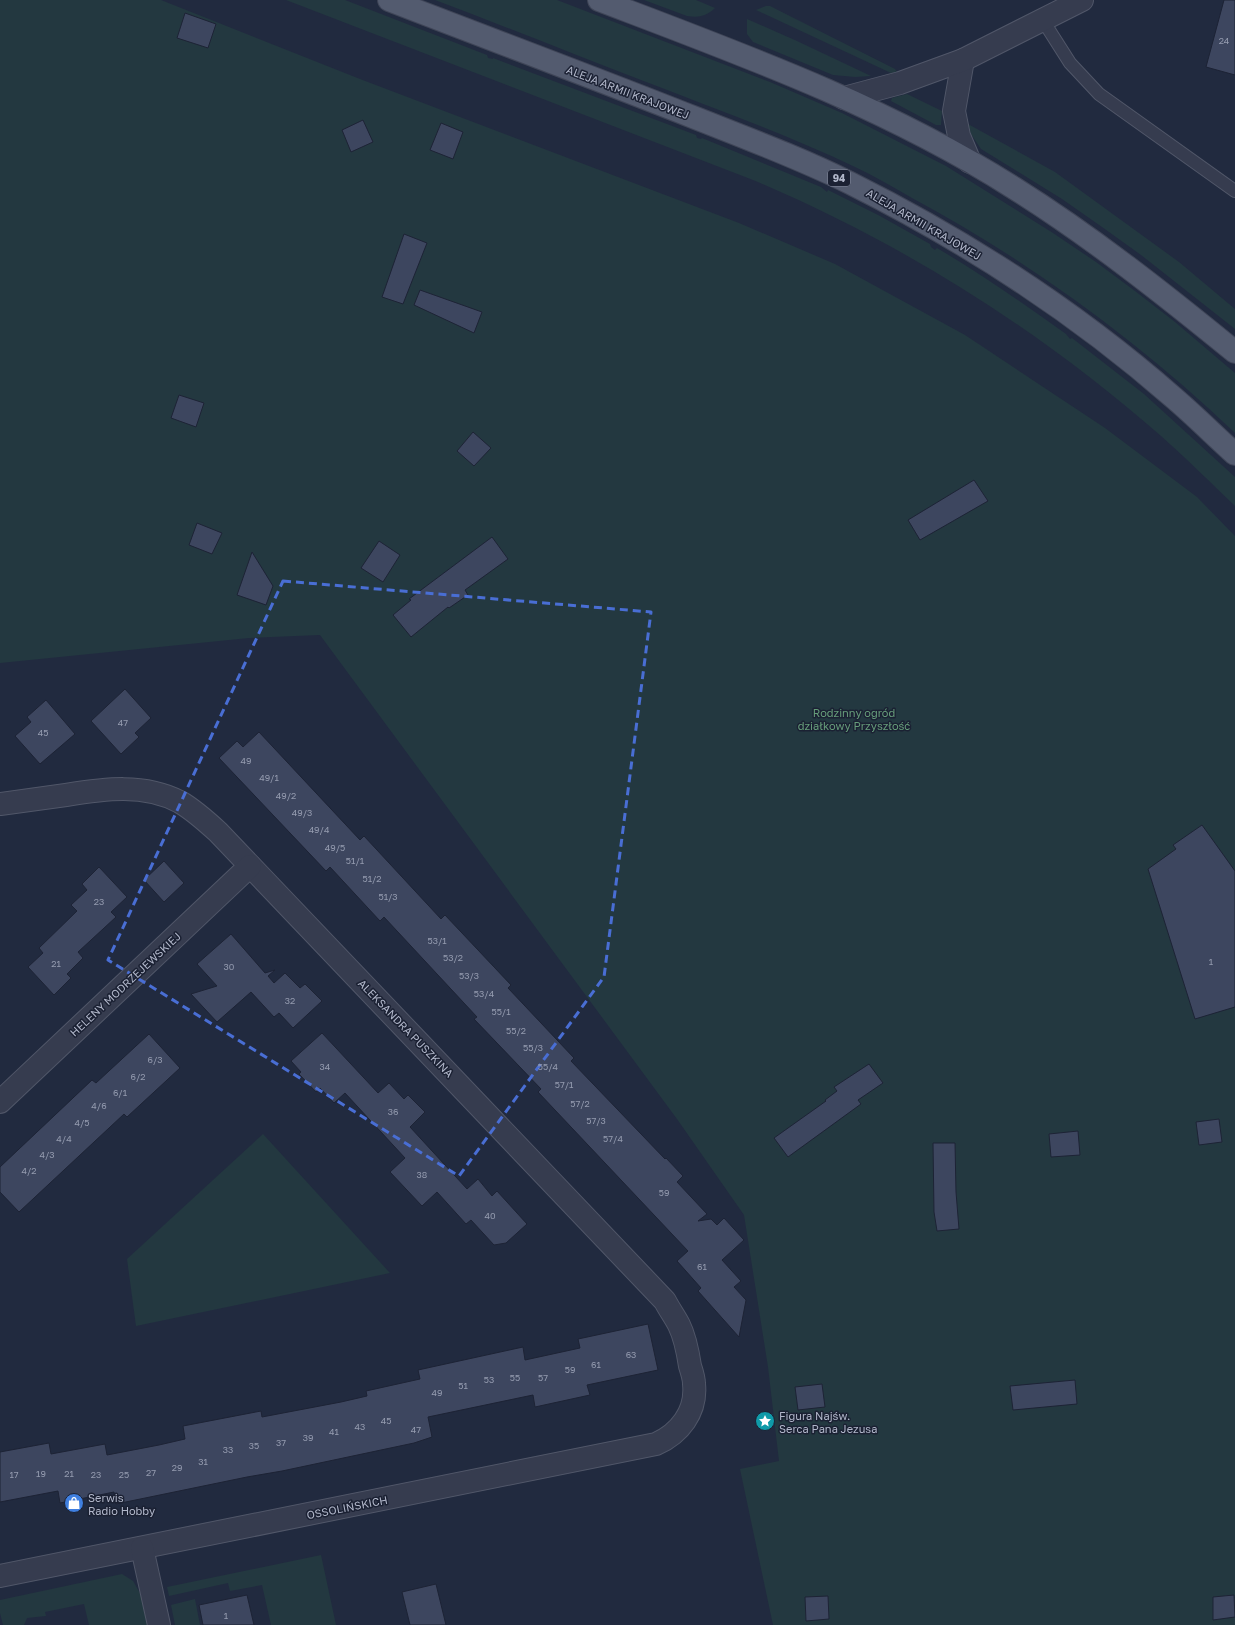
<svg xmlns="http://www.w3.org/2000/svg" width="1235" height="1625" font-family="'Golos Text',sans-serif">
  <rect width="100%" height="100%" fill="#212a3f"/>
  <!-- green -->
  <g fill="#233840">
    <path d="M0,0H161L360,79L739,223L835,264L965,335L1105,428L1197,497L1235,536V1625H773L740,1469L779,1461L768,1367L744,1215L677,1119L320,635L249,638L0,663Z"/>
    <path d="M286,0H345L487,55L488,58L493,59V58L696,135L697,138L701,139L702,138L821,187L827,192L828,190L880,216L930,244L931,247L935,250L937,248C981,274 1024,304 1066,334L1070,339L1072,338L1144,394L1235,477V506C1211,483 1186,458 1161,436C1039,329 902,243 753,180Z"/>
    <path d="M435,0H557L770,82L842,113L946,166L1053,233L1096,262L1135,291L1175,322L1235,373V433C1139,341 1029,261 912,198C893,187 874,176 855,167C786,134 713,108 641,80C573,54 504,26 435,0Z"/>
    <path d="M644,0H696L715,8C706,16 699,18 687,16Z"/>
    <path d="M766,6H770L895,69L897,72L891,73L756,10Z"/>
    <path d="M747,19L797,41L871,76L855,77L833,75L753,42L747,34Z"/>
    <path d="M907,94L942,111L941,125H936L891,101L892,98Z"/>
    <path d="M968,124L1055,172L1179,262L1235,309V329L1141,255L1102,227L1062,199L981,149L971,134Z"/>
    <path d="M263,1134L390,1273L136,1326L127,1259Z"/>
    <path d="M321,1555L336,1625H271L262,1585L230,1591L228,1583L169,1596L167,1587Z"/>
    <path d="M122,1574L133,1581L141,1595L147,1625H89L84,1604L45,1612L46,1616L27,1618L24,1625H3L0,1613V1600Z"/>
    <path d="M195,1599L200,1625H175L171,1605Z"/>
  </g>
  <!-- building -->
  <g fill="#3d465f" stroke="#1d2335">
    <path d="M1224,0H1235V75L1206,67Z"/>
    <path d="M185,13L216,24L208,48L177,38Z"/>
    <path d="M363,120L373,142L351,152L342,130Z"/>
    <path d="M441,123L463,132L453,159L430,150Z"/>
    <path d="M404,234L427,243L403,304L382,297Z"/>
    <path d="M420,290L482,312L474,333L414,305Z"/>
    <path d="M179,395L204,403L196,427L171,418Z"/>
    <path d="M473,432L491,448L474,466L457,451Z"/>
    <path d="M974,480L988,501L920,540L908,520Z"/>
    <path d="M197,523L222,533L212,554L189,545Z"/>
    <path d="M492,537L508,559L465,590L468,595L449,608L448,607L411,637L393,615L411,600L409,599Z"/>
    <path d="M379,541L400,555L383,582L361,568Z"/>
    <path d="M252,552L273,586L266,605L237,595Z"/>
    <path d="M125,689L151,718L135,733L139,737L121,754L91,721Z"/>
    <path d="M46,700L75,734L40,764L15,736L31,722L27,717Z"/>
    <path d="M259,732L360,840L364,836L441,919L445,915L511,985L508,988L574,1058L571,1061L665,1159L666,1158L683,1176L677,1182L707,1214L698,1221L711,1219L717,1225L724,1218L744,1240L722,1260L741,1281L734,1287L746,1300L739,1337L698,1291L701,1288L677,1261L688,1251L538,1092L541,1089L474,1019L477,1017L384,917L380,921L330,867L326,871L219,758L237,741L243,747Z"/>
    <path d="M1202,825L1235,871V1007L1195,1019L1148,869L1176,849L1173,845Z"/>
    <path d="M164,861L184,883L164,902L144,880Z"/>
    <path d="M99,867L127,897L111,912L116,917L78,952L83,958L67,974L71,978L54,995L28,967L43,953L39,948L77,911L71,905L87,890L82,884Z"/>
    <path d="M231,934L265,973L275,970L268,976L274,983L285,973L300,988L305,984L322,1001L293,1028L279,1013L274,1017L251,992L217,1022L191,994L217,986L197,964Z"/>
    <path d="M322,1033L378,1093L389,1083L404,1099L408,1095L425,1112L410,1127L467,1189L478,1179L492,1196L497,1191L527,1224L506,1243L494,1245L471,1220L466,1224L437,1192L422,1206L390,1172L405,1158L345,1093L334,1103L320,1088L316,1092L299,1074L301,1072L291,1061Z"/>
    <path d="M149,1034L180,1068L127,1117L124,1114L19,1212L0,1192V1167L92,1080L96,1083Z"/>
    <path d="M869,1064L883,1083L858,1100L861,1104L788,1157L774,1138L826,1101L825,1100L837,1091L834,1087Z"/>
    <path d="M1219,1119L1222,1142L1199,1145L1196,1122Z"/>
    <path d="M1078,1131L1080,1155L1051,1157L1049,1134Z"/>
    <path d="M933,1143H955L956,1192L959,1229L937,1231L934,1212Z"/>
    <path d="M648,1324L658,1370L587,1385L590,1395L535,1407L533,1395L428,1417L432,1437L414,1443L282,1471L247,1477L116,1504L114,1492L60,1503L58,1491L0,1502V1452L49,1443L51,1454L105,1444L107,1455L159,1445L185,1439L183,1426L261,1411L262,1417L341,1402L367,1396L366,1391L420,1379L418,1370L523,1347L525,1360L580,1348L578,1339Z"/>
    <path d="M1075,1380L1077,1404L1013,1410L1010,1386Z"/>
    <path d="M822,1384L825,1407L798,1410L795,1387Z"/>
    <path d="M436,1584L446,1625H410L402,1592Z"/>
    <path d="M247,1595L254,1625H203L199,1605Z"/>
    <path d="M1234,1595L1235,1617L1213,1620V1597Z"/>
    <path d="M828,1596L829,1619L806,1621L805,1597Z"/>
  </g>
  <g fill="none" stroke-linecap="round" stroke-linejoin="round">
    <defs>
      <path id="lane" d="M1042,19L1070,63L1099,94L1235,191"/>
      <g id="street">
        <path d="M963,60L954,111L959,136L970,162"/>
        <path d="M844,98L900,83L963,60L1082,0"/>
        <path d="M0,804C22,801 44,798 66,795C104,789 144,783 180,802C194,810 206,821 218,832L665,1301C669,1309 675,1317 679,1325C685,1337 688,1353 690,1366C692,1372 694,1378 694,1384C697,1412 679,1434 656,1444L0,1576"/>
        <path d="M0,1102L250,866"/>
        <path d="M142,1548L159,1625"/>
      </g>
      <g id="primary">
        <path d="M389,0C490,39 592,77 693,117C746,138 800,158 850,183C966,241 1077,313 1174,398C1195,416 1215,436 1235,454"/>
        <path d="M599,0C741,54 885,106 1014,188C1092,237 1164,294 1235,352"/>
      </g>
    </defs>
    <!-- lane casing -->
    <use href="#lane" stroke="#515769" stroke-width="14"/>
    <!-- street casing -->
    <use href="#street" stroke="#515769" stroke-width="24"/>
    <!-- primary casing -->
    <use href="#primary" stroke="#3f4557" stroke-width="24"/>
    <!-- lane -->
    <use href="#lane" stroke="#363c4f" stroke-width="12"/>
    <!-- street -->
    <use href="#street" stroke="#363c4f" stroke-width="22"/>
    <!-- primary -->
    <use href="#primary" stroke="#535b6f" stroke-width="22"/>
  </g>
  <!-- marked area -->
  <path fill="none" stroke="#496ed4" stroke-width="3" stroke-dasharray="8 5" stroke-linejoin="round" d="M283,581L651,612L604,977L459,1176L108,960Z"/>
  <!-- icons -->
  <defs>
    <symbol id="sight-disc" viewBox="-11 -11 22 22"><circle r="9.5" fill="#0f9aa8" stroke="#1b2133"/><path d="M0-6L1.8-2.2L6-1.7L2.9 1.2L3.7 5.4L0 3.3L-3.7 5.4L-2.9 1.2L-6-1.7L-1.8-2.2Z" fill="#fff"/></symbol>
    <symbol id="shop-disc" viewBox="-11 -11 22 22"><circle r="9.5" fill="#3f7fe0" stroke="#1b2133"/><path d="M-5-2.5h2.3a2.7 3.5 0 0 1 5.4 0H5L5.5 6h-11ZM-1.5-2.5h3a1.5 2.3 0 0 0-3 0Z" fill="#fff"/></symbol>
  </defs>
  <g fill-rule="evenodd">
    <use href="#sight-disc" x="754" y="1410" width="22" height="22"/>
    <use href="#shop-disc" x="63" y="1492" width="22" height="22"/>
  </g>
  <g text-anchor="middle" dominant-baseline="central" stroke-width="3" stroke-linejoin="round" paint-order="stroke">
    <!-- number labels -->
    <g font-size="9" fill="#949baf">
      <text x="1224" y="40">24</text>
      <text x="123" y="722">47</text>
      <text x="43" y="732">45</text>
      <text x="246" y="760">49</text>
      <text x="269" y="777">49/1</text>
      <text x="286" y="795">49/2</text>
      <text x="302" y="812">49/3</text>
      <text x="319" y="829">49/4</text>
      <text x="335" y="847">49/5</text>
      <text x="355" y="860">51/1</text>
      <text x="372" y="878">51/2</text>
      <text x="388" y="896">51/3</text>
      <text x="99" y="901">23</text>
      <text x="437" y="940">53/1</text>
      <text x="453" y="957">53/2</text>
      <text x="1211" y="961">1</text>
      <text x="56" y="963">21</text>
      <text x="229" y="966">30</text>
      <text x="469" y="975">53/3</text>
      <text x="484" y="993">53/4</text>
      <text x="290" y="1000">32</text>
      <text x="501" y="1011">55/1</text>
      <text x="516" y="1030">55/2</text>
      <text x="533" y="1047">55/3</text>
      <text x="155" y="1059">6/3</text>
      <text x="325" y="1066">34</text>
      <text x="548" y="1066">55/4</text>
      <text x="138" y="1076">6/2</text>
      <text x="564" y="1084">57/1</text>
      <text x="120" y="1092">6/1</text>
      <text x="580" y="1103">57/2</text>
      <text x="99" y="1105">4/6</text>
      <text x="393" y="1111">36</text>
      <text x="596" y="1120">57/3</text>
      <text x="82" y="1122">4/5</text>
      <text x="64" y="1138">4/4</text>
      <text x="613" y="1138">57/4</text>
      <text x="47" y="1154">4/3</text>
      <text x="29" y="1170">4/2</text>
      <text x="422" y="1174">38</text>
      <text x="664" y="1192">59</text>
      <text x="490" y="1215">40</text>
      <text x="702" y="1266">61</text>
      <text x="631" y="1354">63</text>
      <text x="596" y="1364">61</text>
      <text x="570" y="1369">59</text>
      <text x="515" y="1377">55</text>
      <text x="543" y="1377">57</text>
      <text x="489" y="1379">53</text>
      <text x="463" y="1385">51</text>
      <text x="437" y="1392">49</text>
      <text x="386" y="1420">45</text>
      <text x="360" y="1426">43</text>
      <text x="416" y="1429">47</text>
      <text x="334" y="1431">41</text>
      <text x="308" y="1437">39</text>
      <text x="281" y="1442">37</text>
      <text x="254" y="1445">35</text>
      <text x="228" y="1449">33</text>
      <text x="203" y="1461">31</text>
      <text x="177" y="1467">29</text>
      <text x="151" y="1472">27</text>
      <text x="41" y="1473">19</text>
      <text x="69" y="1473">21</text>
      <text x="14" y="1474">17</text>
      <text x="96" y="1474">23</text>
      <text x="124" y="1474">25</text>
      <text x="226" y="1615">1</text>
    </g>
    <!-- shield labels -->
    <rect fill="#1b2133" stroke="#848a9d" stroke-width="1" x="828" y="170" width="22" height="16" rx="3"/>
    <g font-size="10" font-weight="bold" fill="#b1b7ca">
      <text x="839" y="178">94</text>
    </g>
    <!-- street labels -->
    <g font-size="11" fill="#b1b7ca" stroke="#1b2133">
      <text transform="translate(628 92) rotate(21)">ALEJA ARMII KRAJOWEJ</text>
      <text transform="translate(924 224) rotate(30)">ALEJA ARMII KRAJOWEJ</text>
      <text transform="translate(125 984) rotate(-43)">HELENY MODRZEJEWSKIEJ</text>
      <text transform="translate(406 1028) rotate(46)">ALEKSANDRA PUSZKINA</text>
      <text transform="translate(347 1507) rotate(-11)">OSSOLIŃSKICH</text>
    </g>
    <!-- park labels -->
    <g font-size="11" fill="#669d7a" stroke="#1b2133">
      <text x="854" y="712">Rodzinny ogród<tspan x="854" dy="13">działkowy Przyszłość</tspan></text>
    </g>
    <!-- poi labels -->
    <g font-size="11" fill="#b1b7ca" stroke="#1b2133" text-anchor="start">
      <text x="779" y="1415">Figura Najśw.<tspan x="779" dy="13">Serca Pana Jezusa</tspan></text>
      <text x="88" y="1497">Serwis<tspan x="88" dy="13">Radio Hobby</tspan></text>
    </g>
  </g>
</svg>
